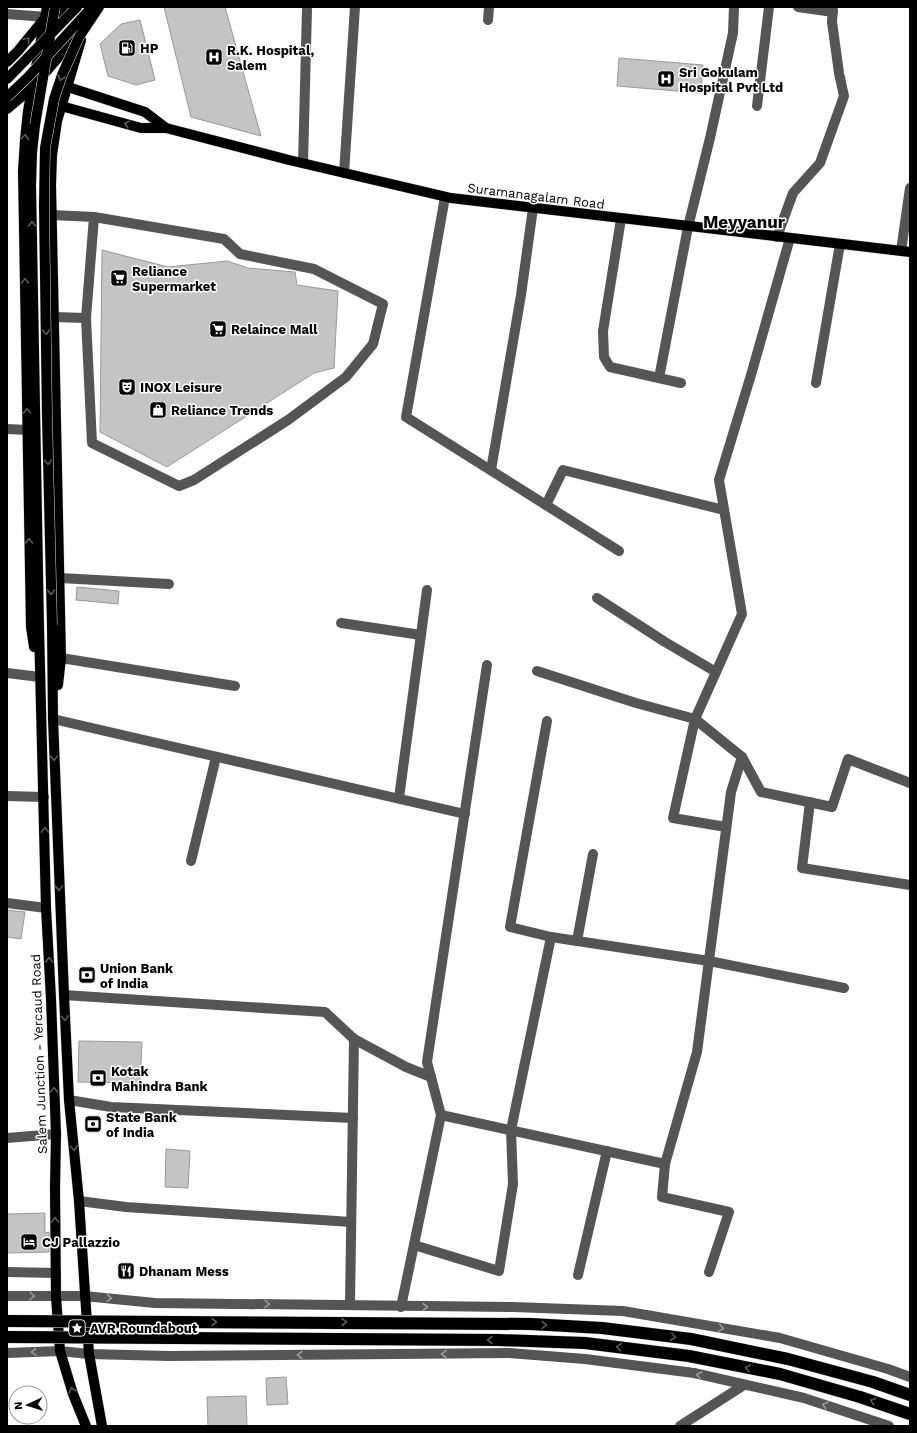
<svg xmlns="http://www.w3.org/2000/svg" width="917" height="1433" font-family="'Work Sans',sans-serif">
  <rect width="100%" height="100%" fill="#fff"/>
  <!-- building -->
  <g fill="#c4c4c4" stroke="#999">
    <path d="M164,7H225L261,136L191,117Z"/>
    <path d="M140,20L155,80L136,85L108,76L100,44L121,24Z"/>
    <path d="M619,58L703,65L701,93L617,86Z"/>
    <path d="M102,250L168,267L227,261L248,268L295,272L297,285L338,291L334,368L314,373L167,467L100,432Z"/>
    <path d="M77,587L119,591L118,604L76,600Z"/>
    <path d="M7,910L25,912L21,939L7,937Z"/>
    <path d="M79,1041L142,1042L140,1083L78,1082Z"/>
    <path d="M166,1149L190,1151L188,1188L165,1187Z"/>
    <path d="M45,1213V1233L49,1232V1252L7,1253V1214Z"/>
    <path d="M286,1377L288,1404L267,1405L266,1378Z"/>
    <path d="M246,1396L247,1426H208L207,1397Z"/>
  </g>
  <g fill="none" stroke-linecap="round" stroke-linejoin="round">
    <defs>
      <g id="major">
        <path d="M54,30L63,7"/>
        <path d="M7,62L18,51L45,18"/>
        <path d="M68,87L145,112L166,128"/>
        <path d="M61,106L141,128H166L289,160L451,198L910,252"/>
        <path d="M7,109L32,88L81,31"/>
        <path d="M35,125L32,153L31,185L39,627L46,908L51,999L56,1134L55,1188L56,1297L60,1351L73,1394L86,1426"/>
        <path d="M52,625L53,719L64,995L69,1100L79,1201L89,1354L102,1426"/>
        <path d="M34,647L31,627L23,171L25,140L28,111L47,7"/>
        <path d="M58,685L61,658L51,185L52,155L57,121L81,40"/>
      </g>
    </defs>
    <!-- major casing -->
    <use href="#major" stroke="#dbdbdb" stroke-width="11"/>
    <!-- minor -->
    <g stroke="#555" stroke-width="10">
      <path d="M798,7L833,12"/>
      <path d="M7,14L46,17"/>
      <path d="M488,20L489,7"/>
      <path d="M757,106L769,7"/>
      <path d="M303,163L307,9"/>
      <path d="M344,173L355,7"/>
      <path d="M445,197L406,417L619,551"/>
      <path d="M52,215L94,217L224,239L240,254L314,269L383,304L373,344L346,377L288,420L194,480L179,486L92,443L86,318L94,217"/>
      <path d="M621,219L603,331L604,357L610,367L681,383"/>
      <path d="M777,237L793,193L820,163L844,96L839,73L832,22L833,7"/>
      <path d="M790,238L751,375L719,480L742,614L695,719L742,757L761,792L832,807L848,759L910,783"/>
      <path d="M901,251L910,188"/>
      <path d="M53,317L86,318"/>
      <path d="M659,378L688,227L710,138L733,33L734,7"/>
      <path d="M816,383L840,244"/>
      <path d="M7,429L27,430"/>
      <path d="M491,470L521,295L533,208"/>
      <path d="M546,505L563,470L724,510"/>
      <path d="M60,578L169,584"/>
      <path d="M597,598L665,642L716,672"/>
      <path d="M341,623L421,635"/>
      <path d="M61,658L235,686"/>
      <path d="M537,671L636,703L695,719L673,818L726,827"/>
      <path d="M7,673L40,677"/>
      <path d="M53,719L465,814"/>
      <path d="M547,721L510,927L551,937"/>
      <path d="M7,796L44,797"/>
      <path d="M399,798L427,590"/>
      <path d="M810,802L802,868L910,885"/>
      <path d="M191,861L216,757"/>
      <path d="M7,903L46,908"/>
      <path d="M577,941L593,854"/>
      <path d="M64,995L325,1012L354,1039L350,1304"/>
      <path d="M354,1039L406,1067L431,1077"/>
      <path d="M69,1100L111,1107L353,1118"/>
      <path d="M441,1115L665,1164L697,1052L731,792L742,757"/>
      <path d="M7,1138L56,1134"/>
      <path d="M665,1164L662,1197L729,1212L709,1272"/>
      <path d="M79,1201L126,1207L351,1222"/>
      <path d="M414,1245L499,1271L513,1184L511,1130L551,937L709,961L844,988"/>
      <path d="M7,1272L56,1273"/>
      <path d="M578,1275L607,1151"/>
      <path d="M7,1296H84L155,1303L513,1307L623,1311L780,1338L888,1369L910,1377"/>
      <path d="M401,1307L441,1115L427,1062L487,665"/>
      <path d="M7,1353L60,1351L89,1354L169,1356L509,1353L585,1359L694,1373L804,1398L889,1426"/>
      <path d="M680,1426L744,1385"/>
    </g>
    <!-- major -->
    <use href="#major" stroke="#000" stroke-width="10"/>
    <defs>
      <g id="major-bridge">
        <path d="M7,79L77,7"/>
        <path d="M7,97L28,77L91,8"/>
        <path d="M35,125L55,7"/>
        <path d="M52,625L47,415L44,205L45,148L54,99L62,75L79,37L99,7"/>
      </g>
      <g id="highway-bridge">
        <path d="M7,1321L531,1324L602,1328L691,1339L788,1359L873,1382L910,1395"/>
        <path d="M7,1337L499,1340L585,1343L689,1356L780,1374L860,1397L910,1414"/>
      </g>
    </defs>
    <!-- major-bridge casing -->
    <use href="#major-bridge" stroke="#dbdbdb" stroke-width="11" stroke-linecap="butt"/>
    <!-- highway-bridge casing -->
    <use href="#highway-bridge" stroke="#dbdbdb" stroke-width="13" stroke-linecap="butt"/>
    <!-- major-bridge -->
    <use href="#major-bridge" stroke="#000" stroke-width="10"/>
    <!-- highway-bridge -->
    <use href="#highway-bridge" stroke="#000" stroke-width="12"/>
  </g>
  <!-- one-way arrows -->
  <defs><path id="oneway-chevron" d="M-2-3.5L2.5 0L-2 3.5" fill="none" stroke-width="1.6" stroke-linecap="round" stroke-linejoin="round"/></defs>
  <g stroke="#595959">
    <use href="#oneway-chevron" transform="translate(27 40) rotate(-50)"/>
    <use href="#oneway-chevron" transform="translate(61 78) rotate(108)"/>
    <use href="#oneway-chevron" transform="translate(127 124) rotate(-165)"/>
    <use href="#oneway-chevron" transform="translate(25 137) rotate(-85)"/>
    <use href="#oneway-chevron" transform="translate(32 224) rotate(-91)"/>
    <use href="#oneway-chevron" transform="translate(25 281) rotate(-91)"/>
    <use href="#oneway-chevron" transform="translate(46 332) rotate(89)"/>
    <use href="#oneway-chevron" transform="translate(27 411) rotate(-91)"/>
    <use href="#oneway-chevron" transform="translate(48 462) rotate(89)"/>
    <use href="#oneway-chevron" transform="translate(29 541) rotate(-91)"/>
    <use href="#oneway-chevron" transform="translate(51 592) rotate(89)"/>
    <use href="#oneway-chevron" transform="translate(54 758) rotate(88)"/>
    <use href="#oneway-chevron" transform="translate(45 830) rotate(-91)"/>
    <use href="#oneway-chevron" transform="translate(59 888) rotate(88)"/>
    <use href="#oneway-chevron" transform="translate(49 960) rotate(-93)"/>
    <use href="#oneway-chevron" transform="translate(65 1018) rotate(87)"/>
    <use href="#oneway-chevron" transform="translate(54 1090) rotate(-92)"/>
    <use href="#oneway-chevron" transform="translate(74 1148) rotate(85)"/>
    <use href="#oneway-chevron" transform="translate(55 1220) rotate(-91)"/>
    <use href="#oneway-chevron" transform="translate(214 1322)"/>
    <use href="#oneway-chevron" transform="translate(344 1322)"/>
    <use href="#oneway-chevron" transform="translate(544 1325) rotate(3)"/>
    <use href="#oneway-chevron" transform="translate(673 1337) rotate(7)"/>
    <use href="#oneway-chevron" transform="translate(490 1340) rotate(-180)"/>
    <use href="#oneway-chevron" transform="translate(619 1347) rotate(-172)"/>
    <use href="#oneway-chevron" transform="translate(748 1368) rotate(-169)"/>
    <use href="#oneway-chevron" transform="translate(72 1390) rotate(-107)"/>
    <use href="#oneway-chevron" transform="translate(873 1401) rotate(-161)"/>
  </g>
  <g stroke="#999">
    <use href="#oneway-chevron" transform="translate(32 1296) rotate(1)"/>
    <use href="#oneway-chevron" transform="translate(109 1298) rotate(5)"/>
    <use href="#oneway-chevron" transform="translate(267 1304) rotate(1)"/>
    <use href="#oneway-chevron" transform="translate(425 1307)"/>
    <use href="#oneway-chevron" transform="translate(721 1328) rotate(10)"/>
    <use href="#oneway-chevron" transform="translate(34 1352) rotate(177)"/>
    <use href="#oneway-chevron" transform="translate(444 1354) rotate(180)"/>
    <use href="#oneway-chevron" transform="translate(300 1355) rotate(180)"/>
    <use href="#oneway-chevron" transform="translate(699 1375) rotate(-168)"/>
    <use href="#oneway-chevron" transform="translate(825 1405) rotate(-162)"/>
  </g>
  <!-- icons -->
  <defs>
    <symbol id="fuel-square" viewBox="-11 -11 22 22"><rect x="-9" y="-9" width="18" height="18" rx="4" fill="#000" stroke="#fff"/><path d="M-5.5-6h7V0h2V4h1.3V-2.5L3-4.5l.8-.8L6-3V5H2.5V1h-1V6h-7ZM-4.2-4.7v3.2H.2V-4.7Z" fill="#fff"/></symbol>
    <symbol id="hospital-square" viewBox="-11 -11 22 22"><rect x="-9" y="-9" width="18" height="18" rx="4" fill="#000" stroke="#fff"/><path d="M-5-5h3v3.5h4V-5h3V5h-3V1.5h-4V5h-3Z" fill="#fff"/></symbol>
    <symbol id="supermarket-square" viewBox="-11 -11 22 22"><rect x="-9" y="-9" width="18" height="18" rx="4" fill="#000" stroke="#fff"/><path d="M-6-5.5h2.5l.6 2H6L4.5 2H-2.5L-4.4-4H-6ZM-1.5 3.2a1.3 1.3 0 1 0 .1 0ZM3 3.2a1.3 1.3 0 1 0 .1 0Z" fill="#fff"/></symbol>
    <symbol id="theatre-square" viewBox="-11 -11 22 22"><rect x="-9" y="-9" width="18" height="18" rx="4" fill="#000" stroke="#fff"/><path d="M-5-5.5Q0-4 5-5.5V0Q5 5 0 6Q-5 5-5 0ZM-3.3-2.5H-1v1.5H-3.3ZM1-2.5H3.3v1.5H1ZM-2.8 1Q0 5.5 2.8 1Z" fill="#fff"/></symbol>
    <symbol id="shop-square" viewBox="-11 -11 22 22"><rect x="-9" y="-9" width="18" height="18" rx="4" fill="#000" stroke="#fff"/><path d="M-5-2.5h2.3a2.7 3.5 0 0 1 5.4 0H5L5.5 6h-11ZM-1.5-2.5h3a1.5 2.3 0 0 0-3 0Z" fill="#fff"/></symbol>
    <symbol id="bank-square" viewBox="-11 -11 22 22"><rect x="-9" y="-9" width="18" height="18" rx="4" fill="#000" stroke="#fff"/><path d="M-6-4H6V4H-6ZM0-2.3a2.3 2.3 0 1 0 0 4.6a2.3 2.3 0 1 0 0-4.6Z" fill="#fff"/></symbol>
    <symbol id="hotel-square" viewBox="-11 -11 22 22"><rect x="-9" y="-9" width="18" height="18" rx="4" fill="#000" stroke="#fff"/><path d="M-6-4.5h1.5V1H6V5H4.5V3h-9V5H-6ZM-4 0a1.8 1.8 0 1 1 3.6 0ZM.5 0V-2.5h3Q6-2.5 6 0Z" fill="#fff"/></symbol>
    <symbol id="restaurant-square" viewBox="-11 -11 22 22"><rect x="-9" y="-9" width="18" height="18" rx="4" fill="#000" stroke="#fff"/><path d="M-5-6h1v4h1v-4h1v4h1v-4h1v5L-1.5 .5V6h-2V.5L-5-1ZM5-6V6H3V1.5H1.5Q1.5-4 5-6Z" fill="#fff"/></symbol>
    <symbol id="sight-square" viewBox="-11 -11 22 22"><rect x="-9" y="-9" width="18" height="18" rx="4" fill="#000" stroke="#fff"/><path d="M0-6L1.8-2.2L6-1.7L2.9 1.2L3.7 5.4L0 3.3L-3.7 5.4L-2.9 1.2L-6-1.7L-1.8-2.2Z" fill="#fff"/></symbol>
  </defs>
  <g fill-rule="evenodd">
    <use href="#fuel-square" x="117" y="38" width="20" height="20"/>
    <use href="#hospital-square" x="204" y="47" width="20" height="20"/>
    <use href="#hospital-square" x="656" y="69" width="20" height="20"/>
    <use href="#supermarket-square" x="109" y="268" width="20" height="20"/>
    <use href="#supermarket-square" x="208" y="319" width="20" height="20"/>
    <use href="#theatre-square" x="117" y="377" width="20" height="20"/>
    <use href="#shop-square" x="148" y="400" width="20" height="20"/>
    <use href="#bank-square" x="77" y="965" width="20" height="20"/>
    <use href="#bank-square" x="88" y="1068" width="20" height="20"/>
    <use href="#bank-square" x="83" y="1114" width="20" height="20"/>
    <use href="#hotel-square" x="19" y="1232" width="20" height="20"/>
    <use href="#restaurant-square" x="116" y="1261" width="20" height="20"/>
    <use href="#sight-square" x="67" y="1318" width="20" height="20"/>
  </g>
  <g text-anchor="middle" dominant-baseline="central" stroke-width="3" stroke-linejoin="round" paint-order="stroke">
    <!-- poi labels -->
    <g font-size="13" font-weight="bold" fill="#000" stroke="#fff" text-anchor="start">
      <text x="140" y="48">HP</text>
      <text x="227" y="50">R.K. Hospital,<tspan x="227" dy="15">Salem</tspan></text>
      <text x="679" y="72">Sri Gokulam<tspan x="679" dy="15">Hospital Pvt Ltd</tspan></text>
      <text x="132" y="271">Reliance<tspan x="132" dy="15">Supermarket</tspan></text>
      <text x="231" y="329">Relaince Mall</text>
      <text x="140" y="387">INOX Leisure</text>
      <text x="171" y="410">Reliance Trends</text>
      <text x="100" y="968">Union Bank<tspan x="100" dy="15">of India</tspan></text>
      <text x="111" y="1071">Kotak<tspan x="111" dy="15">Mahindra Bank</tspan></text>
      <text x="106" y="1117">State Bank<tspan x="106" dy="15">of India</tspan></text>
      <text x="42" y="1242">CJ Pallazzio</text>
      <text x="139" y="1271">Dhanam Mess</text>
      <text x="90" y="1328">AVR Roundabout</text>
    </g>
    <!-- street labels -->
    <g font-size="13" fill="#000" stroke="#fff">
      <text transform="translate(536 196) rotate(7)">Suramanagalam Road</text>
      <text transform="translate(39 1054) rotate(-92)">Salem Junction - Yercaud Road</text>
    </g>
    <!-- district labels -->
    <g font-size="17" font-weight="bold" fill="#000" stroke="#fff">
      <text x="744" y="222">Meyyanur</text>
    </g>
  </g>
  <!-- border -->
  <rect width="917" height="1433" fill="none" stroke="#000000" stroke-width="16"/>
  <!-- north arrow -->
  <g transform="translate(28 1405) rotate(266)"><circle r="19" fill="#ffffff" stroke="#999999"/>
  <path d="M0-3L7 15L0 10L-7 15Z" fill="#000000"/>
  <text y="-6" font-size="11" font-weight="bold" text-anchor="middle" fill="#000000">N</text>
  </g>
</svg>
